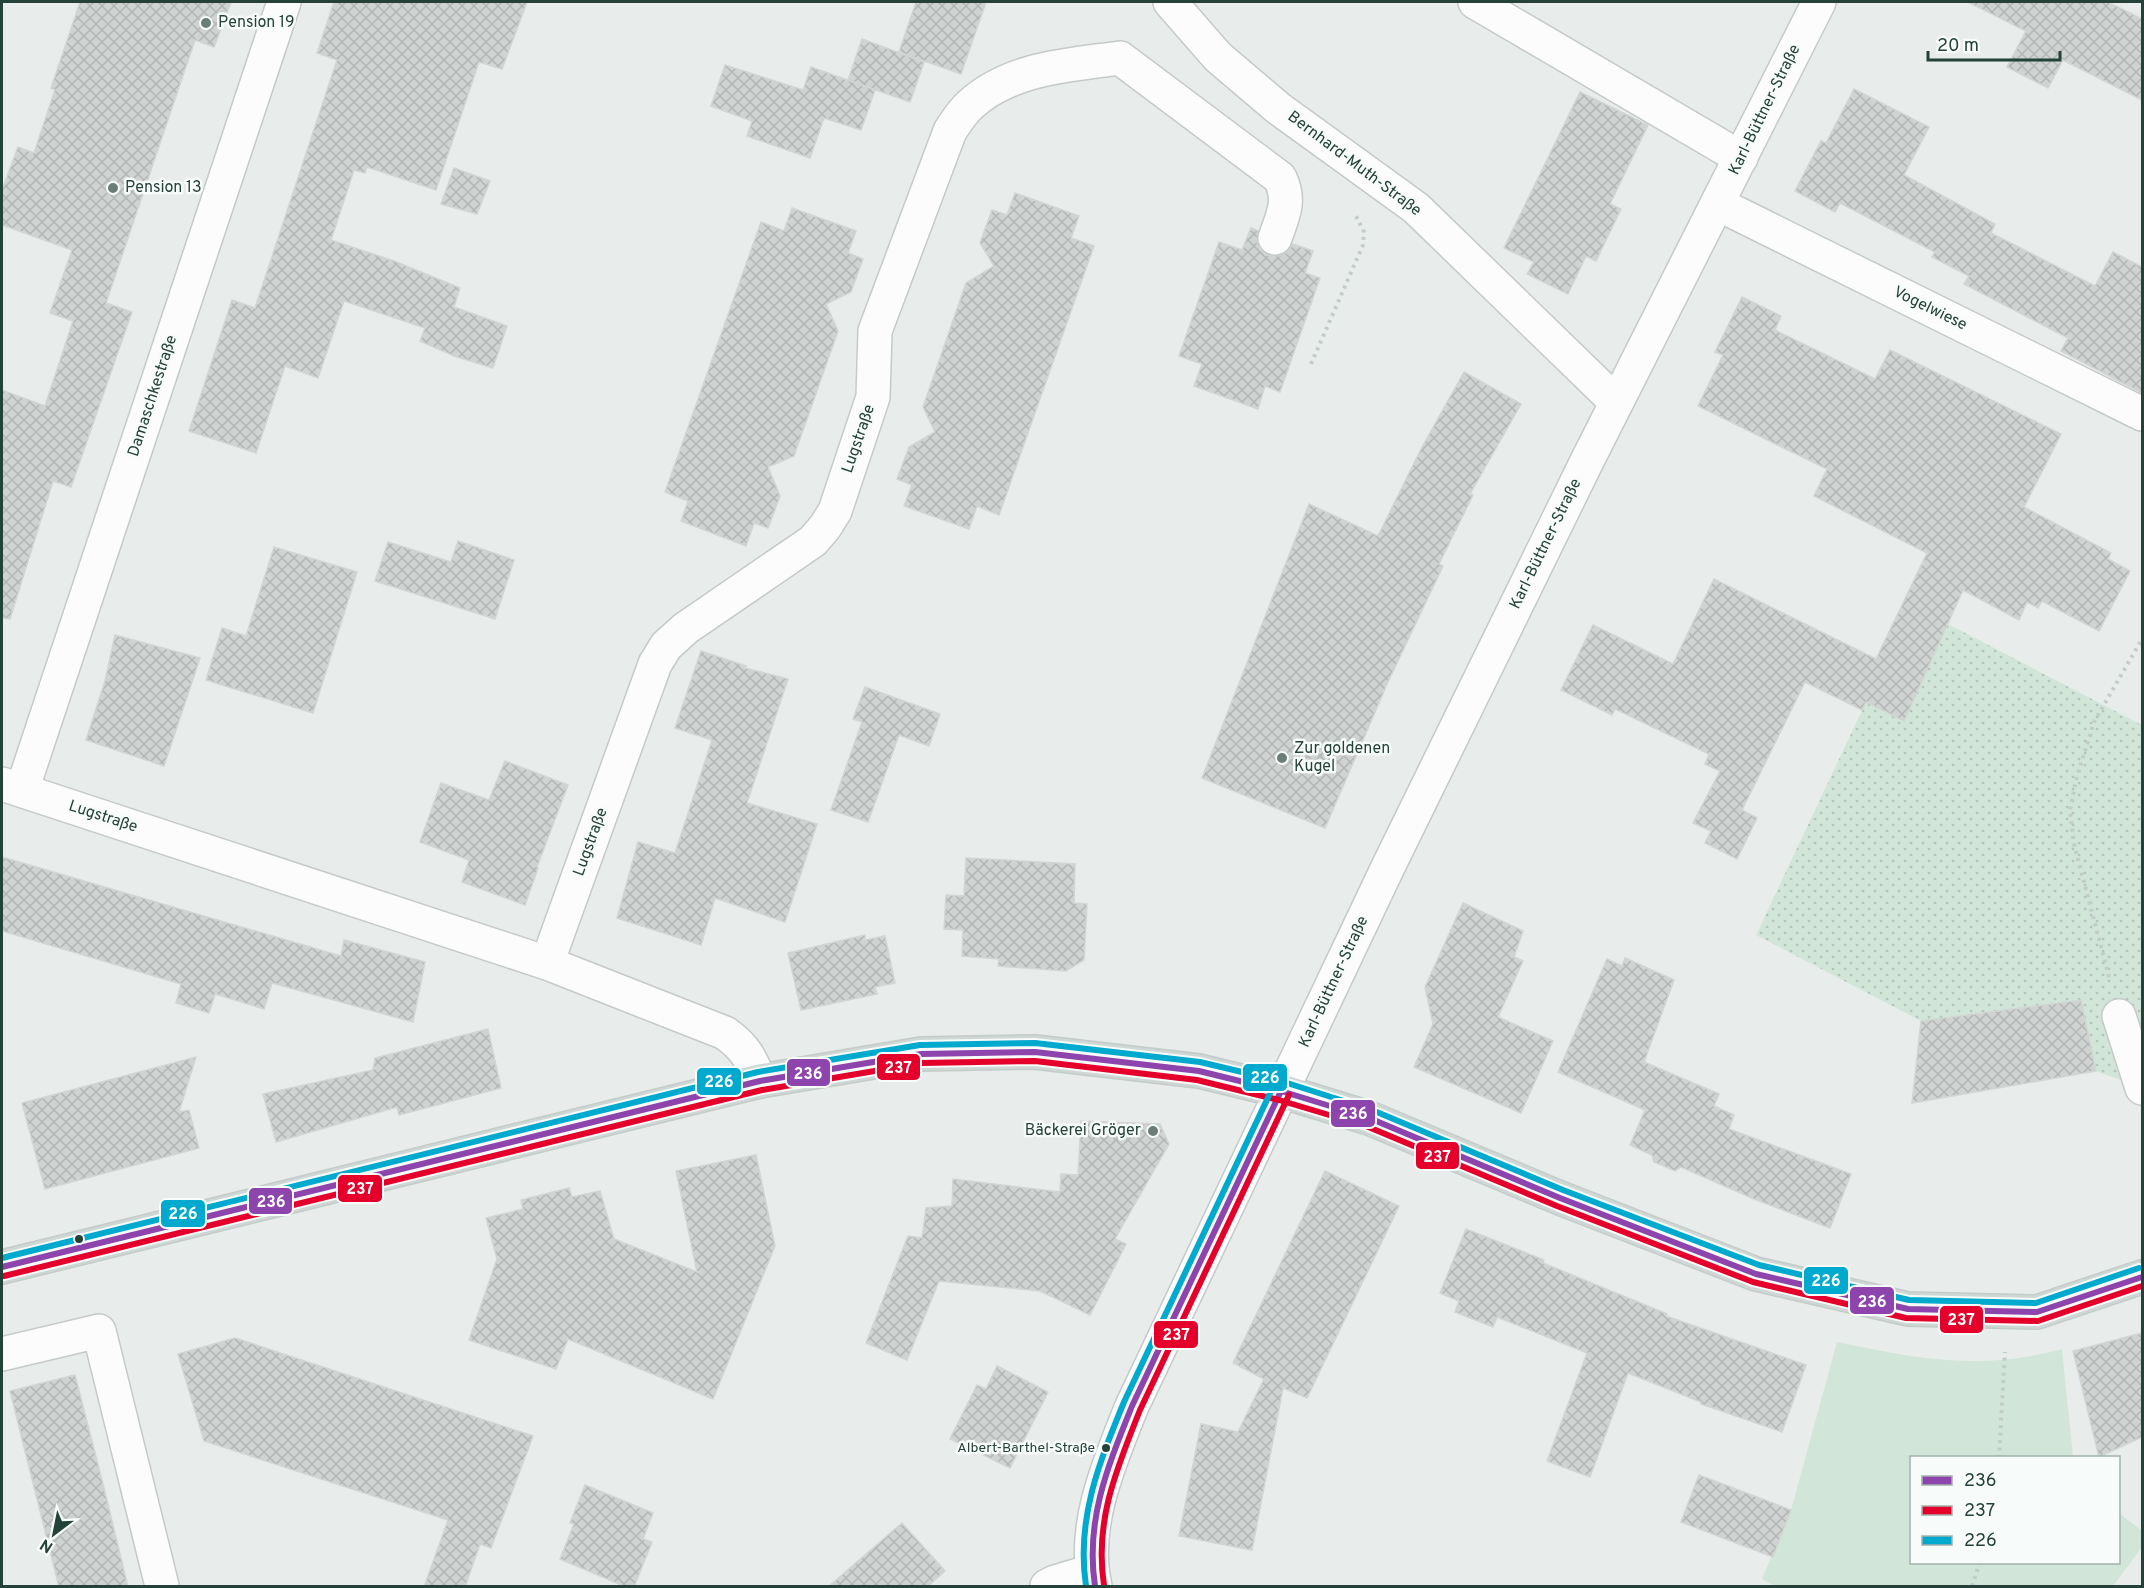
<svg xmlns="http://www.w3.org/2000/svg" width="2144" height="1588" font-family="Overpass,sans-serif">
  <defs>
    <pattern id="park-dots" width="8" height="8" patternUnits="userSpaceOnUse" patternTransform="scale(1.5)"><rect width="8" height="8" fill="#d1e6d8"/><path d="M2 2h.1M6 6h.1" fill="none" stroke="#b3c6ba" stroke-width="1.8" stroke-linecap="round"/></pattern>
    <pattern id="building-cross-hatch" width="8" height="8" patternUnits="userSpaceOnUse" patternTransform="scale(1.5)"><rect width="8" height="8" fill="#cfd4d2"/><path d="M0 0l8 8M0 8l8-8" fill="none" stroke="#b2b7b5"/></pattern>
  </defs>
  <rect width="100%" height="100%" fill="#e8edeb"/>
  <!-- grass -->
  <path fill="#d1e6d8" d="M1837,1342C1918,1359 1981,1371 2062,1349L2073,1457L1912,1458V1562H2118L2119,1513L2142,1531V1547L2113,1586H1775L1762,1579L1791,1510Z"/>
  <!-- park -->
  <path fill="url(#park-dots)" d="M1948,624L2142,725V1088L2096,1071L2081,1000L1921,1021L1756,935L1866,702L1904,721Z"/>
  <!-- building -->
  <g fill="url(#building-cross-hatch)" stroke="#d1d6d4" stroke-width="1.5">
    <path d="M80,2H231L214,47L195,40L106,303L132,312L71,487L53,481L10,619L2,618V390L45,406L73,321L50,313L72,250L2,225V190L18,147L34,153L55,90L51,88Z"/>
    <path d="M334,2H527L502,69L479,62L436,190L367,167L365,173L354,170L331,240L394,261L460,288L454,307L507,326L493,368L454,356L420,341L425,328L344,301L318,378L285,366L256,453L189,431L232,300L255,308L337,60L317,53Z"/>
    <path d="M916,2H986L961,74L899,52Z"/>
    <path d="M1968,2H2108L2142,19V100L2063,60L2048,88L2007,67L2026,31Z"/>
    <path d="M862,39L924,62L910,102L848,80Z"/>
    <path d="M725,65L803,90L811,67L875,90L861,130L824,118L810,158L747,136L752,121L711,106Z"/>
    <path d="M1854,89L1929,127L1904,175L1995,224L1991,233L2095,286L2113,252L2142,267V393L2061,351L2068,338L1964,284L1969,276L1932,257L1935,252L1840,203L1835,212L1795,191L1821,141L1826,143Z"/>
    <path d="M1580,92L1648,125L1610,204L1621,209L1596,261L1586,256L1568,294L1527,274L1534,262L1504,248Z"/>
    <path d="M454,168L490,181L477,214L441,204Z"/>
    <path d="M1015,193L1079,216L1071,238L1094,246L999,515L977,506L969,529L904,506L912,485L897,479L909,447L935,432L923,407L966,283L994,266L980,243L992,210L1007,215Z"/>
    <path d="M792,208L856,231L848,253L863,259L851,292L826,304L838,331L794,456L768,467L780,496L768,528L754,523L746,546L681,521L688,501L665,492L761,222L784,231Z"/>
    <path d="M1251,228L1258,231L1257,242L1260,250L1268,255L1279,256L1287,252L1293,244L1313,251L1305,273L1320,278L1280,392L1265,386L1258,409L1194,386L1202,364L1179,356L1219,242L1242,250Z"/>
    <path d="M1742,297L1781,316L1775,330L1875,379L1890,350L2061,434L2024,507L2111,553L2108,559L2130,571L2099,631L2042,601L2038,608L2027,602L2019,620L1963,590L1904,721L1866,702L1862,710L1805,682L1742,810L1757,818L1737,859L1705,843L1711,831L1693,823L1720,771L1705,764L1709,754L1615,709L1612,715L1561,690L1593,625L1673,664L1714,579L1876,659L1927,553L1814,496L1827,469L1698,406L1723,355L1715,352Z"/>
    <path d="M1464,372L1521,404L1470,494L1473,495L1439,564L1443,566L1388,682L1325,828L1202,778L1309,504L1378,536L1421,449Z"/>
    <path d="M458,541L514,560L495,619L375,581L388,542L451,562Z"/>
    <path d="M274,547L357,572L313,713L206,680L222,628L246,636Z"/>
    <path d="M115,635L200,658L164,766L86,740L105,681Z"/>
    <path d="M701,651L746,666L745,668L788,679L747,803L817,824L785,922L715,898L701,945L617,918L638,842L675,853L712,740L675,728Z"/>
    <path d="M865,687L940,714L929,746L899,735L868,822L831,810L862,722L853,719Z"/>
    <path d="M505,761L568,785L537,867L538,868L525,905L462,882L469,860L420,842L441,783L489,800Z"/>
    <path d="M2,857L341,956L344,940L425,962L413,1022L272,983L264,1009L215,994L209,1013L176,1003L181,984L2,931Z"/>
    <path d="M966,858L1075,864L1074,903L1087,904L1084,960L1066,971L998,966L999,959L962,956L963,930L944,929L946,895L964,896Z"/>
    <path d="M1463,903L1523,931L1514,957L1523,961L1498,1017L1553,1041L1521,1113L1414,1067L1433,1024L1425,987Z"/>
    <path d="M865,935V940L885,936L895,983L875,987L877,994L801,1010L788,953Z"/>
    <path d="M1625,958L1674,980L1644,1062L1719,1094L1714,1106L1734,1115L1729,1129L1851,1174L1830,1228L1754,1199L1681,1167L1675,1171L1654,1162L1652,1155L1630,1145L1645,1110L1558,1072L1607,959L1622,966Z"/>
    <path d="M2081,1000L2096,1071L1912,1103L1921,1021Z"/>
    <path d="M488,1029L501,1088L399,1115L397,1107L276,1142L263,1094L373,1070L375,1058Z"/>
    <path d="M196,1057L179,1112L189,1110L199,1148L45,1189L22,1103Z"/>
    <path d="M1081,1121L1160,1124L1169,1144L1115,1239L1126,1244L1090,1315L1040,1291L939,1281L907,1360L866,1343L908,1236L922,1238L926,1208L952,1206L953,1179L1060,1192L1061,1174L1078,1175Z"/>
    <path d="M756,1155L775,1246L713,1399L568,1339L556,1369L469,1340L497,1259L486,1218L523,1209L521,1200L569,1188L572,1197L600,1191L614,1239L697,1272L676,1171Z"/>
    <path d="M1325,1171L1399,1206L1307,1398L1283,1388L1252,1550L1179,1536L1201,1424L1238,1432L1264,1379L1233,1363Z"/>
    <path d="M1466,1229L1544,1260L1543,1263L1667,1314L1666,1316L1806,1365L1782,1432L1701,1404V1402L1628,1373L1590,1477L1547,1461L1587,1353L1497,1317L1493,1327L1455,1312L1459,1301L1440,1293Z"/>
    <path d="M2142,1333V1437L2099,1457L2073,1351Z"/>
    <path d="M235,1338L533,1436L491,1548L480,1544L465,1587H424L448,1520L204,1441L178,1354Z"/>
    <path d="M997,1366L1048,1392L1010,1468L950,1439L977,1385L986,1389Z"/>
    <path d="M75,1375L105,1492L128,1587H59L10,1391Z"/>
    <path d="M1699,1475L1791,1510L1773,1557L1681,1522Z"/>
    <path d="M585,1485L653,1513L643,1539L652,1542L634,1587H626L560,1559L574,1524L570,1523Z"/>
    <path d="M902,1523L945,1571L927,1587H828Z"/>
  </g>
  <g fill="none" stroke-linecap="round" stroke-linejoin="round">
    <defs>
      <g id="minor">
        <path d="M1170,2L1218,57L1278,108L1416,208L1616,402"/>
        <path d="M1475,2L1741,158"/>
        <path d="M1718,204L2142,414"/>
        <path d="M2,784L547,963L725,1033C746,1048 750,1058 760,1081"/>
        <path d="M22,790L284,2"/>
        <path d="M547,963L655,664L666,646L686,628L813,541L825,527L835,511L873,397L875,331L950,131C956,122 962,112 970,105C1010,68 1069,65 1120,58L1280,178C1291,201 1283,215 1275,238"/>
        <path d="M2119,1016L2142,1088"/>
        <path d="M2,1354L99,1331L162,1586"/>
        <path d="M1047,1586L1055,1582L1092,1571"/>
        <path d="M1095,1586C1081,1526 1110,1461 1132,1406L1388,867L1587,461L1819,2"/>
      </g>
      <path id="major" d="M2,1267L760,1081L921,1054L1035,1052L1199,1071L1281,1091L1369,1118L1560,1198L1756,1274L1908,1309L2037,1312L2142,1277"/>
    </defs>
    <!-- minor casing -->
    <use href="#minor" stroke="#c5cac8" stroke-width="36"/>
    <!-- major casing -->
    <use href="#major" stroke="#c3ccc9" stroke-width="36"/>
    <!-- path -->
    <g stroke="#c3ccca" stroke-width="4" stroke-dasharray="3 4.5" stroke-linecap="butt">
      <path d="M1311,364L1363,245L1364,232L1356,216"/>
      <path d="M2109,977L2074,844L2070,810L2076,780L2094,722L2142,639"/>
      <path d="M1999,1458L2005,1352"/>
      <path d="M1972,1586L1980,1562"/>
    </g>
    <!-- minor -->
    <use href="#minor" stroke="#fcfcfc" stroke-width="33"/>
    <!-- major -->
    <use href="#major" stroke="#cfd7d5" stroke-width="33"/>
    <defs>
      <g id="bus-1">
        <path d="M2,1267L760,1081L921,1054L1035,1052L1199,1071L1281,1091L1369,1118L1560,1198L1756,1274L1908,1309L2037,1312L2142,1277"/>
        <path d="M1095,1586C1085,1520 1108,1466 1132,1406L1281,1091"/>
      </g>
      <g id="bus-2">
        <path d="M4,1276L762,1090L922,1063L1035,1061L1197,1080L1279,1100L1366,1126L1557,1206L1753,1282L1906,1318L2038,1321L2142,1286"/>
        <path d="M1104,1585C1094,1521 1117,1468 1140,1410L1289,1095"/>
      </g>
      <g id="bus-3">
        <path d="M2,1258L758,1072L920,1045L1035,1043L1200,1062L1284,1082L1372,1110L1563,1190L1759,1265L1909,1300L2036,1303L2139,1268"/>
        <path d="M1086,1586C1076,1519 1099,1463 1124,1402L1273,1087"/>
      </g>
    </defs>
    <!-- bus-1 casing -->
    <use href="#bus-1" stroke="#f7fbf9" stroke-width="10"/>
    <!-- bus-2 casing -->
    <use href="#bus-2" stroke="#f7fbf9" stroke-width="10"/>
    <!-- bus-3 casing -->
    <use href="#bus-3" stroke="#f7fbf9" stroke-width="10"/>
    <!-- bus-1 -->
    <use href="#bus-1" stroke="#8e44ad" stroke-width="6"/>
    <!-- bus-2 -->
    <use href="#bus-2" stroke="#e4002b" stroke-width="6"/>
    <!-- bus-3 -->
    <use href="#bus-3" stroke="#00a9ce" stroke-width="6"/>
  </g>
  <!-- markers -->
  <g fill="#697e78" stroke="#f7fbf9" stroke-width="2">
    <circle cx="206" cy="23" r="6"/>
    <circle cx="113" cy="188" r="6"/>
    <circle cx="1282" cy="758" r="6"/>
    <circle cx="1153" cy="1131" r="6"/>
  </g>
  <g fill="#24423a" stroke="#f7fbf9" stroke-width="2">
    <circle cx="79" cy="1239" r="5"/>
    <circle cx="1106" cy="1448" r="5"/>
  </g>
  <g text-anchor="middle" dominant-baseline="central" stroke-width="5" stroke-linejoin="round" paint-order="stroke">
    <!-- bus labels -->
    <g font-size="14" fill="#24423a" stroke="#f7fbf9" text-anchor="end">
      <text x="1095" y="1448">Albert-Barthel-Straße</text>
    </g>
    <!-- poi labels -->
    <g font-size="16" fill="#24423a" stroke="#f7fbf9" text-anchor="start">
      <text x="218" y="23">Pension 19</text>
      <text x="125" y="188">Pension 13</text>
      <text x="1294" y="749">Zur goldenen<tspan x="1294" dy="18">Kugel</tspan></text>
      <text x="1141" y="1131" text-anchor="end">Bäckerei Gröger</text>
    </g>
    <!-- street labels -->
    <g font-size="16" fill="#24423a" stroke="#f7fbf9">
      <text transform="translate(1765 110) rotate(-64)">Karl-Büttner-Straße</text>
      <text transform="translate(1354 164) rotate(37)">Bernhard-Muth-Straße</text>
      <text transform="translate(1930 309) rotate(26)">Vogelwiese</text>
      <text transform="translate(153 396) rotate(-72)">Damaschkestraße</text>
      <text transform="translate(859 439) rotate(-71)">Lugstraße</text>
      <text transform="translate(1546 544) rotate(-64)">Karl-Büttner-Straße</text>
      <text transform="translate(103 817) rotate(18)">Lugstraße</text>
      <text transform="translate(591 842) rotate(-70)">Lugstraße</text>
      <text transform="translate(1334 982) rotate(-65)">Karl-Büttner-Straße</text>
    </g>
  </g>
  <g stroke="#f7fbf9" stroke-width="2">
    <rect x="876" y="1053" width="45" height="28" rx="6" fill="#e4002b"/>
    <rect x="786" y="1058" width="45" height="29" rx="6" fill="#8e44ad"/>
    <rect x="1242" y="1063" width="46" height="29" rx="6" fill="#00a9ce"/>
    <rect x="696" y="1067" width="46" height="29" rx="6" fill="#00a9ce"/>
    <rect x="1330" y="1099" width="46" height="29" rx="6" fill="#8e44ad"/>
    <rect x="1415" y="1141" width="45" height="29" rx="6" fill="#e4002b"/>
    <rect x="337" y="1174" width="46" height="29" rx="6" fill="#e4002b"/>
    <rect x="248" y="1187" width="45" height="28" rx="6" fill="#8e44ad"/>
    <rect x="160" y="1199" width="46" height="29" rx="6" fill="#00a9ce"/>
    <rect x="1803" y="1266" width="46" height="29" rx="6" fill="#00a9ce"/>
    <rect x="1849" y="1286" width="46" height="29" rx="6" fill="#8e44ad"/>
    <rect x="1939" y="1305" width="45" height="29" rx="6" fill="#e4002b"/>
    <rect x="1153" y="1320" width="46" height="29" rx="6" fill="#e4002b"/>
  </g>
  <g font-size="16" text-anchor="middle" font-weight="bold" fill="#fff">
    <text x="898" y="1073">237</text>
    <text x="808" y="1079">236</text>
    <text x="1265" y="1083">226</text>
    <text x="719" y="1087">226</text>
    <text x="1353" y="1119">236</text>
    <text x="1437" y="1162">237</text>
    <text x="360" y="1194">237</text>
    <text x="271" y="1207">236</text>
    <text x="183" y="1219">226</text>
    <text x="1826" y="1286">226</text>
    <text x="1872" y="1307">236</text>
    <text x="1961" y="1325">237</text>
    <text x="1176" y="1340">237</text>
  </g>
  <!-- border -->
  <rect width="2144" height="1588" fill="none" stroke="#24423a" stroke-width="6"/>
  <!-- legend -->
  <rect x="1910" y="1456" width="210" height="108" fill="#f7fbf9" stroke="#a3b1ad" stroke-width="1.5"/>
  <rect x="1922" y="1476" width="30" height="9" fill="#8e44ad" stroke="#a3b1ad" stroke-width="1.5"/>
  <text x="1964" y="1486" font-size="18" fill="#24423a">236</text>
  <rect x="1922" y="1506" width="30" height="9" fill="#e4002b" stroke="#a3b1ad" stroke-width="1.5"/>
  <text x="1964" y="1516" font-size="18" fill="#24423a">237</text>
  <rect x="1922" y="1536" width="30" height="9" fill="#00a9ce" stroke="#a3b1ad" stroke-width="1.5"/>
  <text x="1964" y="1546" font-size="18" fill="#24423a">226</text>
  <!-- north arrow -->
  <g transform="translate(54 1534) rotate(212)" stroke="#f7fbf9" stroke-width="4.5" paint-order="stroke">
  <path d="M0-4.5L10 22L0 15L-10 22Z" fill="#24423a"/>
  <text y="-9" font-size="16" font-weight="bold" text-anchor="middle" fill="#24423a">N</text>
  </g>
  <!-- scale -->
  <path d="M1928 51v9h132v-9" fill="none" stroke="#24423a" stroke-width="3"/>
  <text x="1937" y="51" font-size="18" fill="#24423a" stroke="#f7fbf9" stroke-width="4.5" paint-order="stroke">20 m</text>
</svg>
